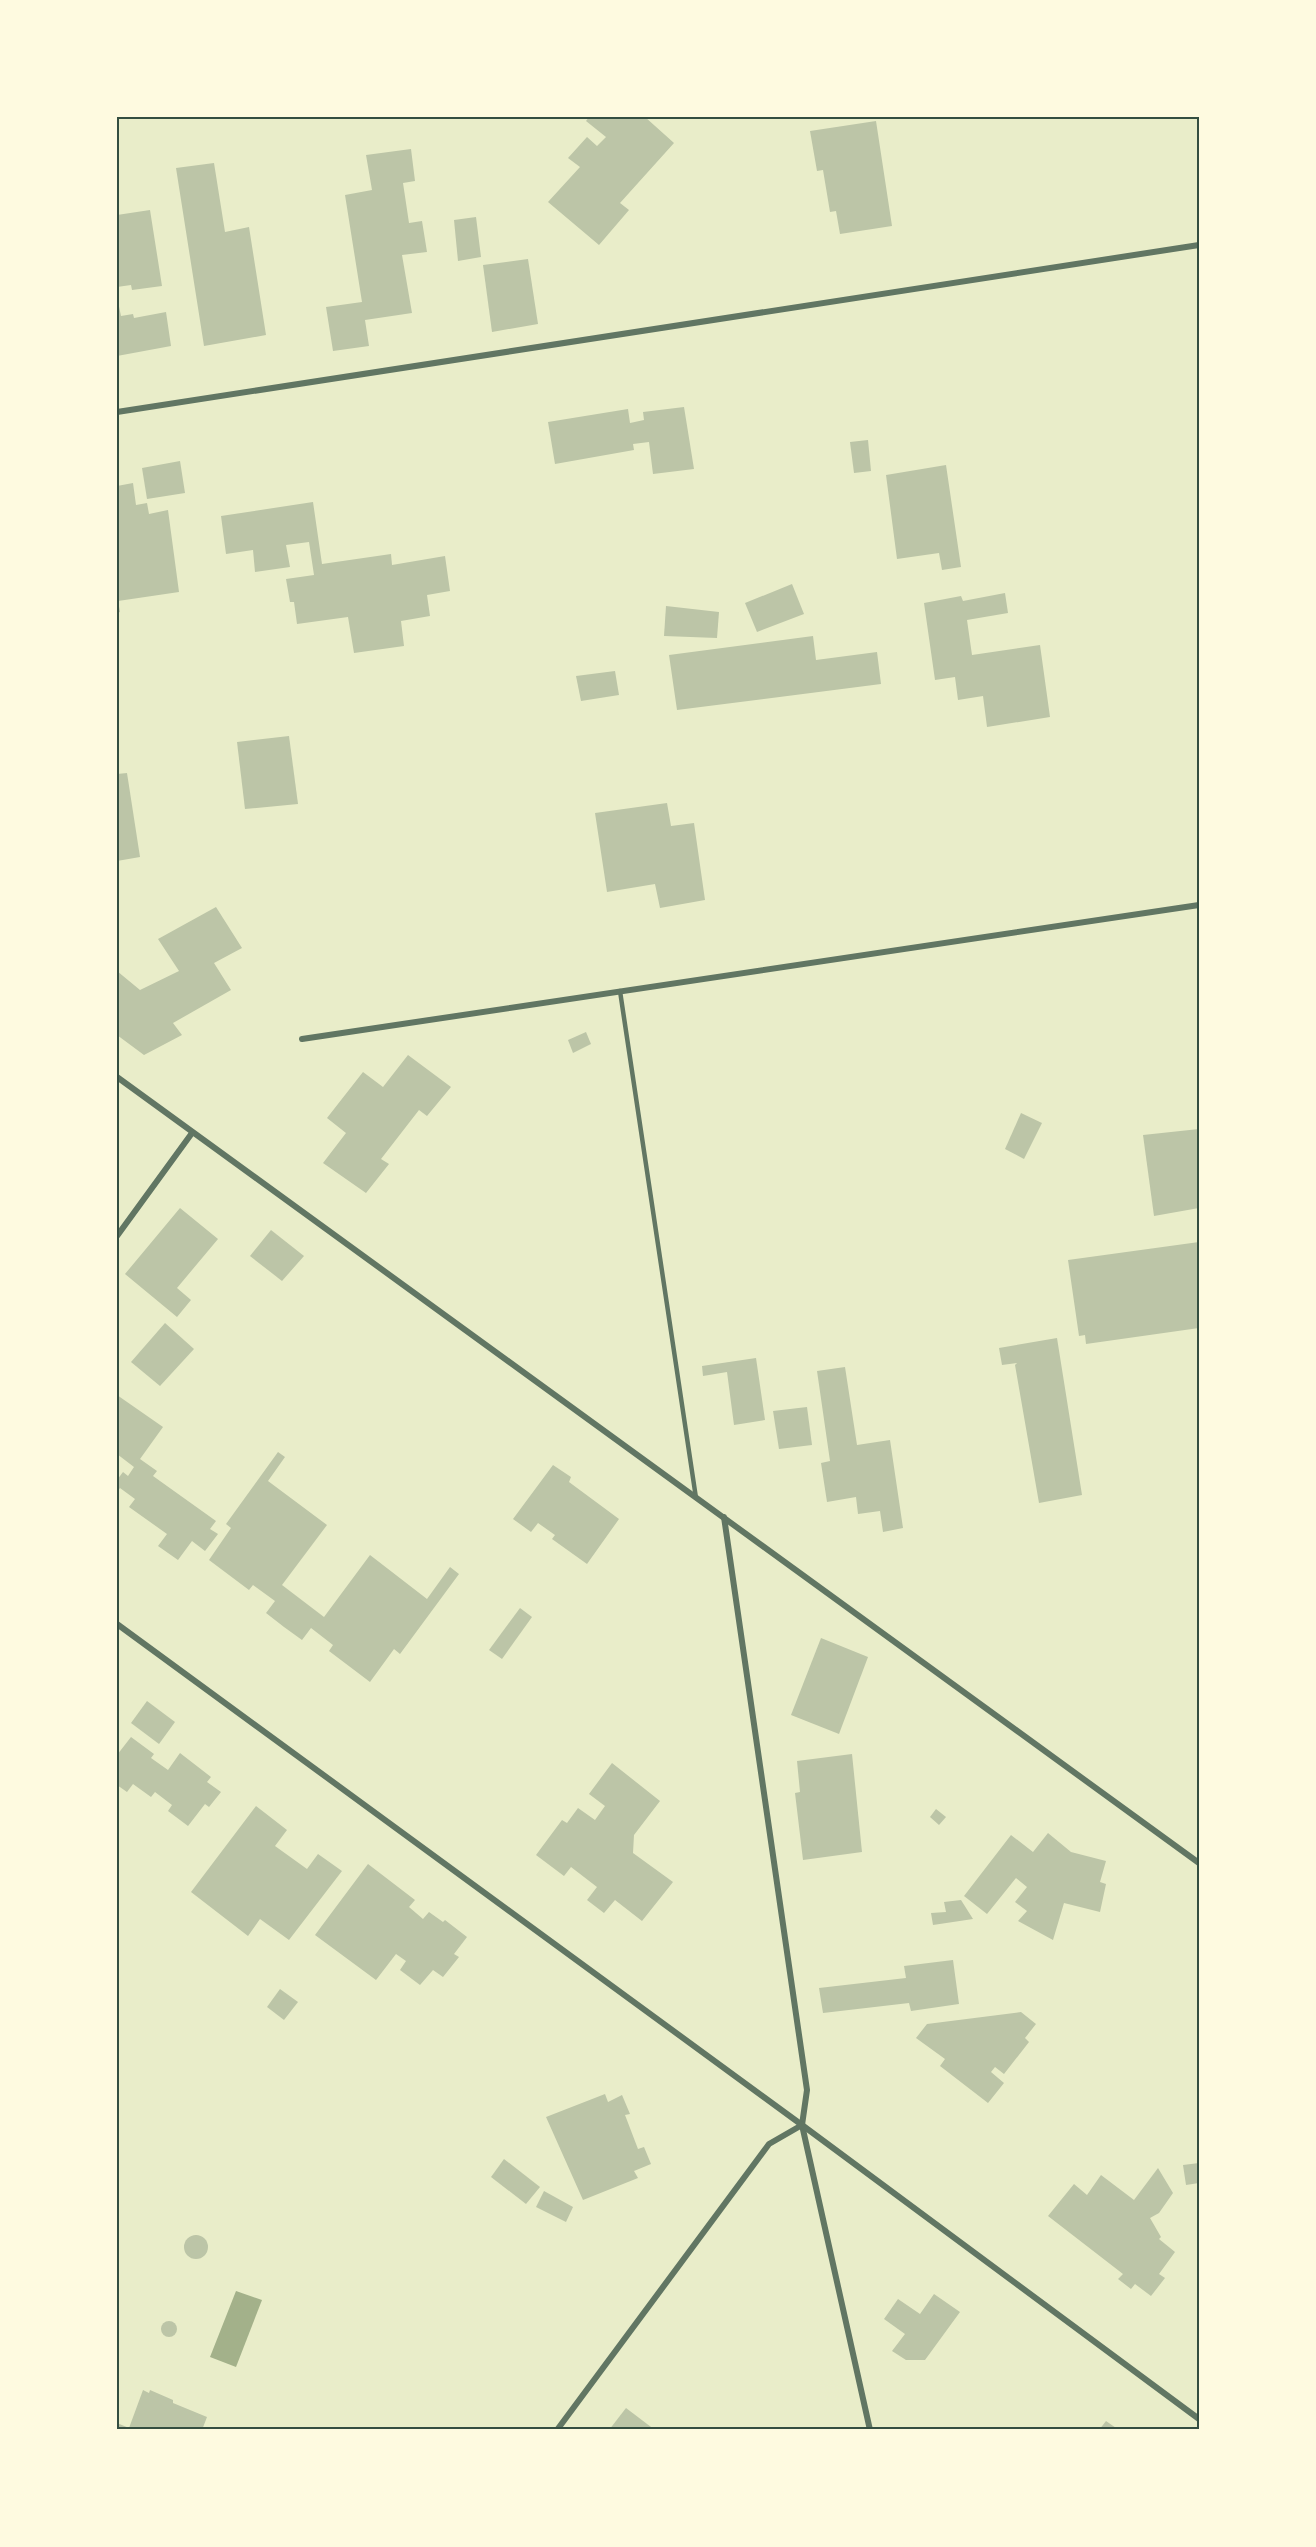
<svg xmlns="http://www.w3.org/2000/svg" width="1316" height="2547" font-family="'Source Sans 3',sans-serif">
  <rect width="100%" height="100%" fill="#e9edc9"/>
  <!-- water -->
  <path fill="#a3b18a" d="M236,2291L262,2300L236,2367L210,2357Z"/>
  <!-- building -->
  <g fill="#bcc5a7">
    <path d="M589,117H645L674,143L620,203L629,210L599,245L548,202L580,167L568,158L587,137L597,146L606,137L586,121Z"/>
    <path d="M876,121L892,226L840,234L836,211L830,212L823,170L817,171L810,131Z"/>
    <path d="M411,149L415,181L403,183L409,223L422,221L427,252L402,255L412,313L365,320L369,346L333,351L326,307L362,302L345,195L372,190L366,155Z"/>
    <path d="M214,163L225,232L249,227L266,335L204,346L176,168Z"/>
    <path d="M150,210L162,286L132,290L131,285L117,287V215Z"/>
    <path d="M476,217L481,257L458,261L454,220Z"/>
    <path d="M528,259L538,324L492,332L483,265Z"/>
    <path d="M117,297L121,316L133,314L134,318L166,312L171,346L117,356Z"/>
    <path d="M684,407L694,469L653,474L649,442L633,444L634,450L555,464L548,422L628,409L630,423L644,420L643,412Z"/>
    <path d="M868,440L871,471L854,473L850,442Z"/>
    <path d="M180,461L185,493L147,499L142,468Z"/>
    <path d="M946,465L961,567L942,570L939,553L897,559L886,475Z"/>
    <path d="M133,483L136,505L147,503L149,514L168,510L179,592L118,601L120,612L117,613V486Z"/>
    <path d="M313,502L322,564L391,554L392,565L445,556L450,591L427,595L430,616L401,621L404,646L354,653L348,617L297,624L294,602H290L286,579L314,575L309,542L286,545L290,567L255,572L253,550L226,554L221,516Z"/>
    <path d="M792,584L804,614L757,632L745,603Z"/>
    <path d="M1005,593L1008,613L967,620L972,655L1040,645L1050,717L987,727L983,696L958,700L955,677L935,680L924,603L961,596L963,601Z"/>
    <path d="M666,606L719,612L717,638L664,636Z"/>
    <path d="M813,636L816,660L877,652L881,684L677,710L669,655Z"/>
    <path d="M615,671L619,695L581,701L576,676Z"/>
    <path d="M289,736L298,804L245,809L237,742Z"/>
    <path d="M127,773L140,857L117,861V774Z"/>
    <path d="M667,803L671,826L694,823L705,900L660,908L655,884L607,892L595,813Z"/>
    <path d="M216,907L242,948L214,963L231,990L173,1023L182,1035L144,1055L117,1035V971L140,990L179,971L158,939Z"/>
    <path d="M586,1032L591,1044L573,1053L568,1040Z"/>
    <path d="M408,1055L451,1087L427,1116L419,1110L381,1159L389,1164L366,1193L323,1163L346,1133L327,1118L363,1072L383,1087Z"/>
    <path d="M1021,1113L1042,1123L1024,1159L1005,1149Z"/>
    <path d="M1199,1129V1208L1154,1216L1143,1135Z"/>
    <path d="M180,1208L218,1239L177,1288L191,1300L177,1317L125,1274Z"/>
    <path d="M271,1230L304,1256L282,1281L250,1256Z"/>
    <path d="M1199,1242V1328L1086,1344L1085,1335L1079,1336L1068,1260Z"/>
    <path d="M165,1323L194,1349L160,1386L131,1362Z"/>
    <path d="M1057,1338L1082,1495L1039,1503L1015,1365L1017,1363L1002,1365L999,1348Z"/>
    <path d="M756,1358L765,1420L734,1425L727,1372L703,1376L702,1366Z"/>
    <path d="M845,1367L857,1445L890,1440L903,1528L883,1532L880,1511L858,1514L856,1497L827,1502L821,1463L830,1461L817,1371Z"/>
    <path d="M117,1395L163,1427L140,1459L157,1471L153,1476L216,1521L210,1529L218,1534L205,1551L192,1541L178,1560L158,1546L167,1534L129,1507L135,1499L120,1488L117,1492V1480L123,1472L128,1476L134,1467L117,1454Z"/>
    <path d="M807,1407L812,1445L779,1449L773,1411Z"/>
    <path d="M278,1452L285,1457L268,1481L327,1525L282,1585L324,1617L370,1555L427,1599L450,1567L459,1574L400,1654L394,1649L370,1682L329,1651L333,1645L311,1628L302,1640L284,1627L266,1613L275,1601L253,1585L249,1590L209,1560L231,1528L226,1524Z"/>
    <path d="M553,1465L571,1477L569,1482L619,1519L587,1564L552,1539L555,1535L538,1523L531,1532L513,1519Z"/>
    <path d="M520,1608L532,1617L502,1659L489,1650Z"/>
    <path d="M821,1638L868,1657L839,1734L791,1715Z"/>
    <path d="M147,1701L175,1722L159,1744L131,1723Z"/>
    <path d="M131,1737L154,1754L151,1758L168,1770L180,1753L211,1777L207,1782L221,1792L209,1807L205,1804L188,1826L168,1811L172,1805L155,1792L151,1797L133,1784L127,1792L117,1785V1755Z"/>
    <path d="M852,1754L862,1852L803,1860L795,1793L800,1792L797,1761Z"/>
    <path d="M612,1763L660,1801L634,1835L633,1853L673,1882L642,1921L615,1900L604,1913L587,1900L597,1887L571,1867L564,1876L536,1855L562,1820L567,1823L578,1808L595,1820L605,1806L589,1794Z"/>
    <path d="M256,1806L287,1830L275,1846L307,1869L318,1854L342,1871L289,1940L260,1919L248,1936L191,1892Z"/>
    <path d="M936,1809L946,1817L939,1825L930,1817Z"/>
    <path d="M1048,1833L1071,1852L1106,1861L1100,1882L1106,1884L1100,1912L1064,1903L1053,1940L1018,1921L1027,1911L1015,1902L1027,1887L1016,1878L987,1914L964,1896L1011,1835L1033,1852Z"/>
    <path d="M368,1864L415,1900L409,1907L423,1919L429,1912L443,1922L445,1920L467,1937L454,1954L459,1957L443,1977L433,1970L420,1985L400,1970L406,1961L396,1954L376,1980L315,1935Z"/>
    <path d="M961,1900L973,1919L933,1925L931,1913L946,1912L944,1902Z"/>
    <path d="M953,1960L959,2004L911,2011L909,2003L823,2013L819,1988L906,1978L904,1966Z"/>
    <path d="M280,1989L298,2002L284,2020L267,2007Z"/>
    <path d="M1021,2012L1036,2024L1025,2038L1029,2042L1004,2074L995,2067L991,2072L1004,2083L988,2103L940,2066L945,2059L916,2038L927,2024Z"/>
    <path d="M605,2094L608,2102L622,2095L630,2114L625,2115L638,2149L644,2147L651,2164L634,2171L638,2178L583,2200L546,2117Z"/>
    <path d="M504,2159L540,2187L526,2204L491,2177Z"/>
    <path d="M1199,2163V2183L1186,2185L1183,2165Z"/>
    <path d="M1158,2168L1173,2193L1159,2213L1150,2218L1161,2237L1159,2239L1175,2252L1159,2274L1165,2278L1151,2296L1135,2284L1131,2289L1118,2279L1123,2274L1048,2216L1074,2184L1087,2195L1101,2175L1134,2200Z"/>
    <path d="M544,2191L573,2207L566,2222L536,2207Z"/>
    <circle cx="196" cy="2247" r="12"/>
    <path d="M934,2294L960,2312L925,2360H906L892,2351L905,2334L884,2319L898,2299L920,2314Z"/>
    <circle cx="169" cy="2329" r="8"/>
    <path d="M143,2390L149,2393L150,2390L173,2400V2403L207,2417L202,2430H117V2423L129,2428Z"/>
    <path d="M626,2408L655,2430H609Z"/>
    <path d="M1106,2421L1119,2430H1099Z"/>
  </g>
  <g fill="none" stroke-linecap="round" stroke-linejoin="round">
    <!-- service -->
    <path stroke="#617663" stroke-width="4.5" d="M620,991L696,1498"/>
    <!-- minor -->
    <g stroke="#617663" stroke-width="6">
      <path d="M117,412L1199,245"/>
      <path d="M302,1039L1199,905"/>
      <path d="M117,1077L1199,1863"/>
      <path d="M117,1236L192,1133"/>
      <path d="M724,1517L807,2090L802,2125L870,2430"/>
      <path d="M117,1624L802,2125L1199,2419"/>
      <path d="M557,2430L769,2144L802,2125"/>
    </g>
  </g>
  <!-- border -->
  <rect width="1316" height="2547" fill="none" stroke="#fefae0" stroke-width="237"/>
  <rect x="118" y="118" width="1080" height="2310" fill="none" stroke="#344e41" stroke-width="2"/>
</svg>
